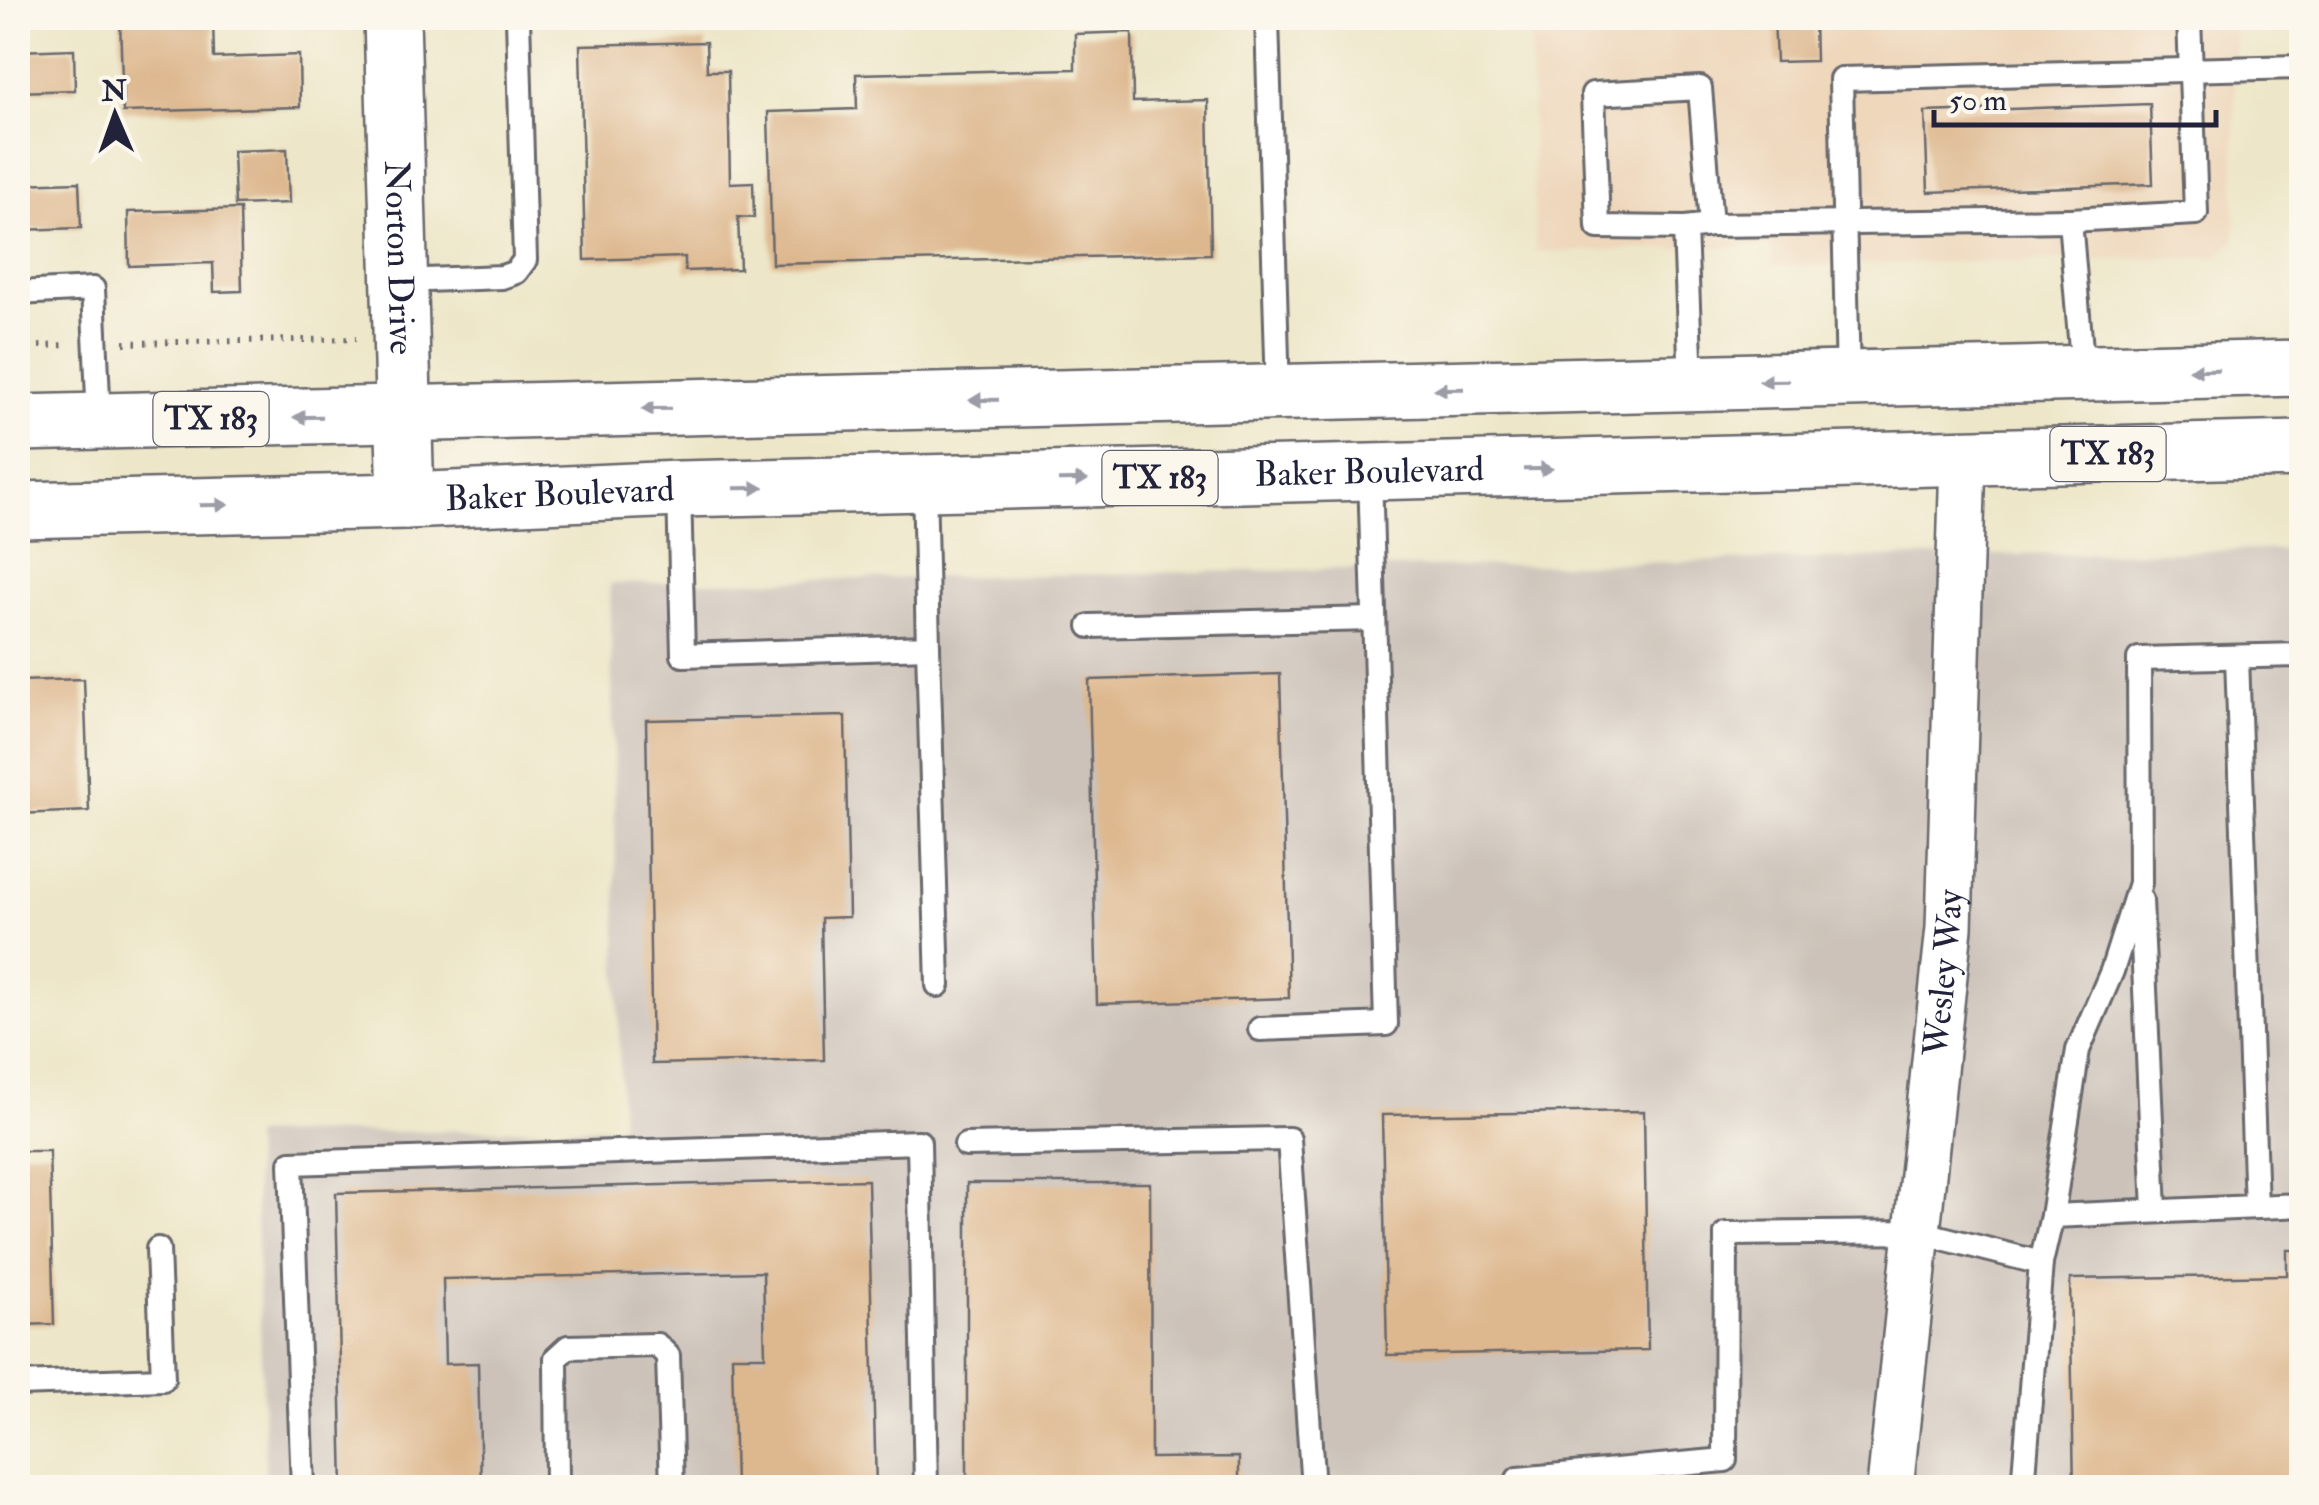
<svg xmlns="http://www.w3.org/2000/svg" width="2319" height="1505" font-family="'IM FELL Double Pica',serif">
  <rect width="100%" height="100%" fill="#fbf7ec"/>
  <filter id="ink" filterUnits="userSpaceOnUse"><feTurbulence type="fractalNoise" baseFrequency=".01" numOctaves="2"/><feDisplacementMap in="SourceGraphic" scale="20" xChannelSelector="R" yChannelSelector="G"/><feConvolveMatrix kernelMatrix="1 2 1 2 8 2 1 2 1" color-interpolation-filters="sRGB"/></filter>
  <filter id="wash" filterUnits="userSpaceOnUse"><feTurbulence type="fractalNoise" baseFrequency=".0048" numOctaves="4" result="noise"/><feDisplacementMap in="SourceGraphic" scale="40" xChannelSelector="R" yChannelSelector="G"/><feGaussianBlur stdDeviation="2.25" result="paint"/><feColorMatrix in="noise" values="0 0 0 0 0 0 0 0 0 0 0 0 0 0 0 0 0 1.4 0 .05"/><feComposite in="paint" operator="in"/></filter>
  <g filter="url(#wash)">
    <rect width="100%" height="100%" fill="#ede6c8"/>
    <!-- built -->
    <path fill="#eed7bb" d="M1530,18H2235V242L2216,257L1772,266V246L1535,252Z"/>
    <!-- industrial -->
    <path fill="#ccc2b9" d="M2301,549V1487H266L253,1135L621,1127L610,584Z"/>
    <g id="blocks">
      <!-- building -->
      <g fill="#ddb78e">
        <path d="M120,18H213L214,58L299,55L300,107L123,112Z"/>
        <path d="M1537,18H1678L1679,23L1538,28Z"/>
        <path d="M1774,18H1814L1815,61L1776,62Z"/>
        <path d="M1132,32L1133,102L1208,100L1211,254L772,264L768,112L857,109L856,74L1075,69V34Z"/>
        <path d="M706,42L707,71H728L730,183L753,182L754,218L738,217L740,269L685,271V257L585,260L580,45Z"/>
        <path d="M74,49L75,90L18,92V51Z"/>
        <path d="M2150,104L2153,184L1928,192L1925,112Z"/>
        <path d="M287,149L289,203L235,205L233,151Z"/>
        <path d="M79,182L81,228L18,230V184Z"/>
        <path d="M240,209L242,291L214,292L213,263L129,266L128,212Z"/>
        <path d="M1280,674L1289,998L1097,1004L1089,680Z"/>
        <path d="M84,679L89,811L18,814V681Z"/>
        <path d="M845,716L849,917L821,918L824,1060L652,1064L646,720Z"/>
        <path d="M1644,1111L1648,1350L1387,1355L1382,1115Z"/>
        <path d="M18,1151H49L54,1324L18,1325Z"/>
        <path d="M868,1180L876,1488H735L732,1356H765L763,1272L443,1279L445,1364L478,1363L481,1488H343L336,1193Z"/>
        <path d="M967,1183H1150L1151,1458L1239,1457V1488H967Z"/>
        <path d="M2287,1250H2302V1488H2074L2070,1279L2287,1275Z"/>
      </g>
    </g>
  </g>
  <g filter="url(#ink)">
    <use href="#blocks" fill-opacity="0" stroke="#69676c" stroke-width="2.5"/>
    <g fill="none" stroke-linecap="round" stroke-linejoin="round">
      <defs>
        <g id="lane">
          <path d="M1267,18L1278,393"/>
          <path d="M2070,220L2196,213L2189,18"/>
          <path d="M1685,228L1598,227L1593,94L1700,88L1711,225"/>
          <path d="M400,281L502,277L516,272L525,260L518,18"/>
          <path d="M18,293L93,289L99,420"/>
          <path d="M1848,380L1841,79L2302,67"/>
          <path d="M1691,383L1685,228L1711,225L2070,220L2083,373"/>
          <path d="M679,489L683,655L928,647L924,483"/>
          <path d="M1090,626L1374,619"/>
          <path d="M928,647L938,985"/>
          <path d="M2237,657L2256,1207"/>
          <path d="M2141,900L2155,1211"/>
          <path d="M1260,1029L1386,1024L1370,473"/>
          <path d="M966,1145L1289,1139L1313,1488"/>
          <path d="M2052,1216L2078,1050L2112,971L2140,883L2139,659L2302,655"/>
          <path d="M2041,1263L2052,1216L2302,1205"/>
          <path d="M18,1384L163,1379L158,1249"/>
          <path d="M303,1488L291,1163L919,1142L926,1488"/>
          <path d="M557,1488L556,1358L568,1347L657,1345L668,1356L672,1488"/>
          <path d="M1518,1488V1479L1725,1460L1726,1234L1919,1232L2041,1263L2023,1488"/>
        </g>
        <g id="street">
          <path id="s1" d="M1890,1488L1949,928L1963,458"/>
        </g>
        <g id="secondary">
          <path id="s2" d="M392,18L406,501"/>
        </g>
        <g id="primary">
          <path d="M18,423L2302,368"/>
          <path id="s3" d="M18,510L406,501L679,489L2302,449"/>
        </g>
      </defs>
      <!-- lane casing -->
      <use href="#lane" stroke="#69676c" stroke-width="28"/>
      <!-- street casing -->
      <use href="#street" stroke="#69676c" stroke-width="50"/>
      <!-- secondary casing -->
      <use href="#secondary" stroke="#69676c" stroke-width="60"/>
      <!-- primary casing -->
      <use href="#primary" stroke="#69676c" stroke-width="60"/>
      <!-- path -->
      <g stroke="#69676c" stroke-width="6" stroke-dasharray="2.5 8" stroke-linecap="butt">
        <path d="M124,343L356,339"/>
        <path d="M18,347L66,345"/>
      </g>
      <!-- lane -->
      <use href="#lane" stroke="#fff" stroke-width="22"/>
      <!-- street -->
      <use href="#street" stroke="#fff" stroke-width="45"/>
      <!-- secondary -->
      <use href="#secondary" stroke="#fff" stroke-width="55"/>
      <!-- primary -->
      <use href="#primary" stroke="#fff" stroke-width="55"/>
    </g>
    <!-- one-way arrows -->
    <defs><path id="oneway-solid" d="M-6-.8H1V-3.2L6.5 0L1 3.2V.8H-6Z" transform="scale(2.5)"/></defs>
    <g fill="#9c9ca7">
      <use href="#oneway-solid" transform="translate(2204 370) rotate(179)"/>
      <use href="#oneway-solid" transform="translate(1774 381) rotate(179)"/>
      <use href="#oneway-solid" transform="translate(1449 389) rotate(179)"/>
      <use href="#oneway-solid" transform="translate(984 400) rotate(179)"/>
      <use href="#oneway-solid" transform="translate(656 409) rotate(179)"/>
      <use href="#oneway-solid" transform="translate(308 417) rotate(179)"/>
      <use href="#oneway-solid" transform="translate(1538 469) rotate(-1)"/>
      <use href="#oneway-solid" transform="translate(1073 480) rotate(-1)"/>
      <use href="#oneway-solid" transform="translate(749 488) rotate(-1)"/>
      <use href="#oneway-solid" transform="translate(214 505) rotate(-1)"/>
    </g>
  </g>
  <g text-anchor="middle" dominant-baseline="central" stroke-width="9" stroke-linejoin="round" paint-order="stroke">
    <!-- shield labels -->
    <g fill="#fbf7ec" stroke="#636270" stroke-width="2.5">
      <rect x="153.5" y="392" width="115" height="54" rx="8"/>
      <rect x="2050.5" y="427" width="115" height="54" rx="8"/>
      <rect x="1102.5" y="451" width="115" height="54" rx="8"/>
    </g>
    <g font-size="32" font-weight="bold" fill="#22223b">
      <text x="211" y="419">TX 183</text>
      <text x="2108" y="454">TX 183</text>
      <text x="1160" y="478">TX 183</text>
    </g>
    <!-- street labels -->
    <g font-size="35" fill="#22223b" stroke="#fbf7ec">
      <text stroke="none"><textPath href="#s2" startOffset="240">Norton Drive</textPath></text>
      <text stroke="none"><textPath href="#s3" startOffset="1352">Baker Boulevard</textPath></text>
      <text stroke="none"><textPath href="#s3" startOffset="542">Baker Boulevard</textPath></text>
      <text stroke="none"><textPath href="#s1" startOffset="518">Wesley Way</textPath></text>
    </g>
  </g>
  <!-- margin -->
  <rect width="2319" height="1505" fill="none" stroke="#fbf7ec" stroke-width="60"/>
  <!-- north arrow -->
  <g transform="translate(115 115) rotate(358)" stroke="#fbf7ec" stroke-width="8" paint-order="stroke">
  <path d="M0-8L18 38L0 25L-18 38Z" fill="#22223b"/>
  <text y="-15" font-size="28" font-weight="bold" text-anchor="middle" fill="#22223b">N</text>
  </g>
  <!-- scale -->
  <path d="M1934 110v15h282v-15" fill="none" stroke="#22223b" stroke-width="5"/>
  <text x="1949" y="110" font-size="30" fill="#22223b" stroke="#fbf7ec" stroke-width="8" paint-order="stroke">50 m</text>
</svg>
